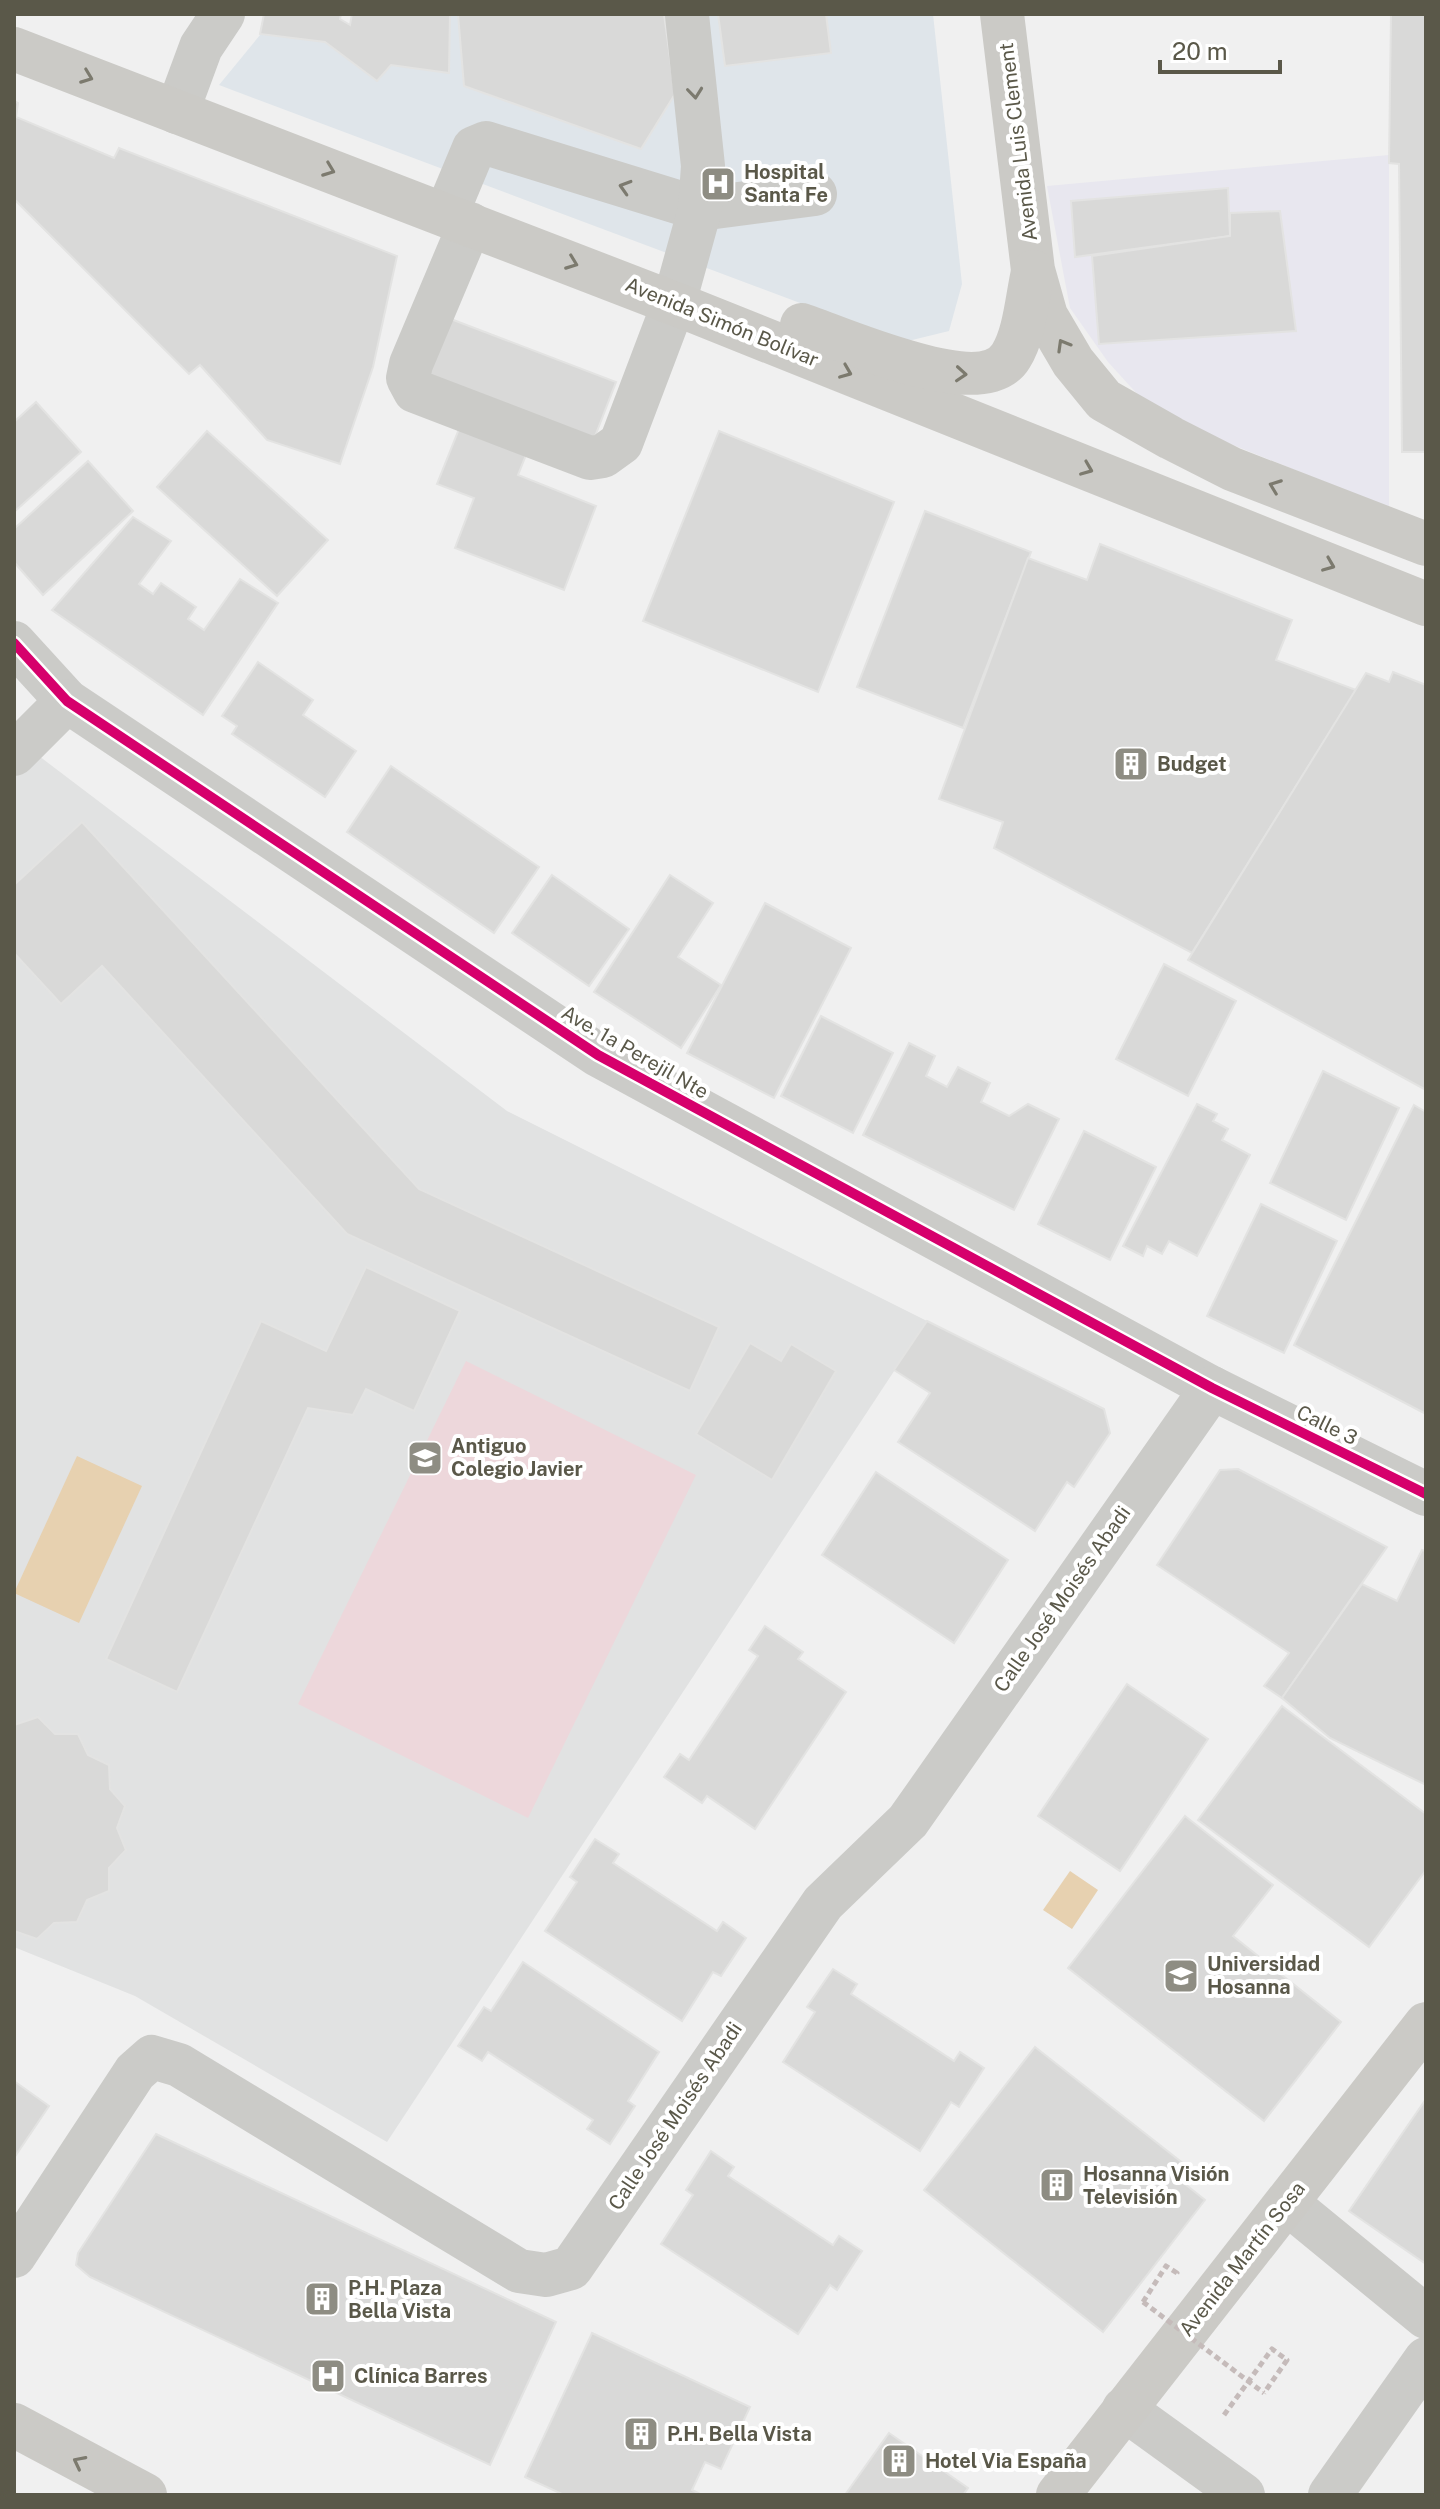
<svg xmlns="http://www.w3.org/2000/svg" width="1440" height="2509" font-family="'Public Sans',sans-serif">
  <rect width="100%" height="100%" fill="#f0f0f0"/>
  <!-- commercial -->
  <path fill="#e8e7ef" d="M1389,155V508L1184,425L1150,408L1108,362L1070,308L1047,186Z"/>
  <!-- education -->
  <path fill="#e1e2e2" d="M35,753L507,1111L927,1321L387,2142L135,1996L14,1947V773Z"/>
  <!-- medical -->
  <path fill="#dfe5ea" d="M264,14H341L340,19L350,25L352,14H933L962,284L949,331L904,342L219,85L260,35Z"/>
  <!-- green -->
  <path fill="#edd7db" d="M466,1361L696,1475L528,1818L298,1704Z"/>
  <!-- water -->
  <g fill="#e7d1b0">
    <path d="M77,1456L142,1486L79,1623L14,1593Z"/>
    <path d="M1070,1871L1098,1890L1072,1929L1043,1910Z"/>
  </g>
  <!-- building -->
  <g fill="#d9d9d8" stroke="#e3e3e2" stroke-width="2">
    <path d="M264,14H341L340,19L350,25L352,14H450L449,73L391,65L377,81L325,42L260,34Z"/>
    <path d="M458,14H664L675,94L641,149L464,86Z"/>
    <path d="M718,14H826L831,53L725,66Z"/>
    <path d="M1391,14H1426V452H1402L1399,164L1389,163Z"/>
    <path d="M14,101L18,103L16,117L114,158L119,148L397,256L373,367L340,464L267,440L200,365L189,374L14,199Z"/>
    <path d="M1228,188L1230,236L1075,257L1071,201Z"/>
    <path d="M1280,211L1296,331L1099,344L1092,256L1230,236V213Z"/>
    <path d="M443,316L616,382L594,439L422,374Z"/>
    <path d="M36,402L81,452L14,512V422Z"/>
    <path d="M461,424L528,450L518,475L596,506L564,590L455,548L474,498L437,484Z"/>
    <path d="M207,431L328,540L277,596L157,487Z"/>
    <path d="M719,431L894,502L818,692L643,621Z"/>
    <path d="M88,461L133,511L43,595L14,562V529Z"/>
    <path d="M925,511L1031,552L963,728L857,687Z"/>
    <path d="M133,517L171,541L139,584L153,594L161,583L196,607L188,619L204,630L240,579L278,603L203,715L52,610Z"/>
    <path d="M1100,544L1292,620L1276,660L1356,690L1192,953L994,848L1003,822L939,799L1028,558L1087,580Z"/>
    <path d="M258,662L313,700L303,715L356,751L325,797L232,734L237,726L222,716Z"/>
    <path d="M1393,672L1426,685V1090L1188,960L1366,673L1389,682Z"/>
    <path d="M391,766L539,867L494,933L347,832Z"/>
    <path d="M82,822L419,1189L719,1327L690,1391L347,1234L102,966L61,1004L14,953V885Z"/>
    <path d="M552,875L629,929L589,986L512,933Z"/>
    <path d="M670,875L713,903L678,957L721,985L681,1048L594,992Z"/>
    <path d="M765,903L851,948L774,1098L687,1053Z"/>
    <path d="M1164,964L1236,1001L1188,1096L1116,1059Z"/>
    <path d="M821,1016L893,1053L853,1133L781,1096Z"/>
    <path d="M909,1043L935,1056L926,1076L947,1087L958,1067L990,1083L981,1102L1009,1116L1028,1104L1059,1119L1014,1210L863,1135Z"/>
    <path d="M1323,1071L1399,1108L1346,1220L1270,1183Z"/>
    <path d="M1197,1104L1217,1114L1213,1121L1228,1129L1222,1140L1250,1155L1197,1256L1169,1241L1162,1254L1147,1246L1143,1256L1123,1246Z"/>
    <path d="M1414,1105L1426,1112V1414L1294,1345Z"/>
    <path d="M1084,1131L1156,1167L1110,1260L1038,1224Z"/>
    <path d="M1261,1204L1337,1241L1284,1353L1207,1316Z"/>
    <path d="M366,1267L460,1311L414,1411L366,1389L353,1415L308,1408L177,1692L106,1659L261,1321L326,1351Z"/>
    <path d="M927,1321L1104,1409L1110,1433L1074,1487L1067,1482L1035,1531L898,1442L930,1393L894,1370Z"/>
    <path d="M750,1343L781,1361L791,1344L836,1371L772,1480L696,1434Z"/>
    <path d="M1238,1469L1387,1547L1282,1698L1264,1686L1289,1653L1157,1565L1220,1470Z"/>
    <path d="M876,1472L1008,1560L954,1643L822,1555Z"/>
    <path d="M1422,1550L1426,1551V1785L1330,1738L1282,1698L1362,1584L1397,1601Z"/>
    <path d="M765,1626L803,1652L798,1659L846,1692L755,1829L707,1796L702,1803L664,1777L680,1754L689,1760L758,1656L749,1650Z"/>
    <path d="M1127,1684L1208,1739L1120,1871L1038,1816Z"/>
    <path d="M1282,1706L1426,1814V1870L1369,1947L1198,1820Z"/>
    <path d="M38,1717L55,1734H78L88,1755L109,1765L110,1789L125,1806L117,1828L126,1850L109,1868V1891L87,1900L77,1922L54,1923L37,1939L14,1931V1725Z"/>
    <path d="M1185,1816L1273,1885L1233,1936L1341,2022L1264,2121L1068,1968Z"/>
    <path d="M595,1839L619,1854L613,1863L717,1931L723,1922L746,1938L721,1976L713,1972L682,2021L545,1931L577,1882L570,1877Z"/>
    <path d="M523,1962L659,2052L628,2101L635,2106L610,2144L587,2129L593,2120L488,2052L482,2061L458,2046L484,2007L491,2011Z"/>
    <path d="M833,1969L857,1984L851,1994L954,2061L960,2052L984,2068L959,2107L951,2102L920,2151L783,2062L815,2012L807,2007Z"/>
    <path d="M1035,2047L1189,2168L1180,2180L1205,2200L1103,2332L924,2190Z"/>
    <path d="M14,2081L49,2106L14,2158Z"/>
    <path d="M1426,2099V2264L1349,2211Z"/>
    <path d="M156,2134L556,2322L490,2465L90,2277L76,2265L78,2253Z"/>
    <path d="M711,2151L734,2167L728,2176L833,2245L839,2236L862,2251L837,2290L830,2285L798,2334L661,2244L693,2195L686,2190Z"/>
    <path d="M592,2333L750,2407L721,2469L705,2462L692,2490L702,2495H564L525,2477Z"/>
    <path d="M889,2433L968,2488L963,2495H845Z"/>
  </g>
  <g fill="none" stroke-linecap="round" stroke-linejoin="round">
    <!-- path -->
    <g stroke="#c5bbba" stroke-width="5" stroke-dasharray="6 4" stroke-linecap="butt">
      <path d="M1143,2302L1166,2266L1177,2273L1175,2276"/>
      <path d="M1224,2415L1272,2349L1287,2360L1264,2393"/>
    </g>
    <!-- minor -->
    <g stroke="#cbcbc8" stroke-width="44">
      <path d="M177,112L201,47L223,14"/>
      <path d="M446,215L474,148L486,143L700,209L815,194"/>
      <path d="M470,224L411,364L408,378L415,391L590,458L603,456L621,443L674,303L700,209L703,166L687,15"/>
      <path d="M14,643L67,701L598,1055L1212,1388L1426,1494"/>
      <path d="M14,754L67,701"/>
      <path d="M1287,2203L1426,2317"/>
      <path d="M14,2256L135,2072L152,2057L179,2065L519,2271L546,2275L571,2268L823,1903L908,1821L1212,1388"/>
      <path d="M1124,2409L1243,2495"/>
      <path d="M1330,2495L1426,2359"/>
    </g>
    <!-- major -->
    <g stroke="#cbcac6" stroke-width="44">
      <path d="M1002,14L1033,270L1046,316L1073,362L1104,400L1171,438L1232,469L1426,544"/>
      <path d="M14,49L696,312L1426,604"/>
      <path d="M802,325C844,339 983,403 1011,356C1025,334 1027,298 1033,272"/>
      <path d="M14,2425L145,2495"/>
      <path d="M1058,2495L1426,2024"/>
    </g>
    <!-- path-bridge -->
    <path stroke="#c5bbba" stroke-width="5" stroke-dasharray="6 4" stroke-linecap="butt" d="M1143,2302L1264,2393"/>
    <defs>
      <path id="cycleway" d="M14,643L67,701L598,1055L1212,1388L1426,1494"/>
    </defs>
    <!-- cycleway casing -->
    <use href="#cycleway" stroke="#fff" stroke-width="15"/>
    <!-- cycleway -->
    <use href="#cycleway" stroke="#d6006c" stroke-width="10"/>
  </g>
  <!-- one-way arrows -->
  <defs><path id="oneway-chevron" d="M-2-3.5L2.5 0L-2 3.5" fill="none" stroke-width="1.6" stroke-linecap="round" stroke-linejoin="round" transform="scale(2)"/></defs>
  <g stroke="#7c7a6e">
    <use href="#oneway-chevron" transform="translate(87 77) rotate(21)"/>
    <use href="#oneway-chevron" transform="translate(329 170) rotate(21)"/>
    <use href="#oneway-chevron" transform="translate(572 263) rotate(21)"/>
    <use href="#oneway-chevron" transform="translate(1063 345) rotate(-120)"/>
    <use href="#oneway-chevron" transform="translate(846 372) rotate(22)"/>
    <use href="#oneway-chevron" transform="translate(961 374) rotate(4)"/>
    <use href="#oneway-chevron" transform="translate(1087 469) rotate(22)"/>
    <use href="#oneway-chevron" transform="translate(1275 486) rotate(-159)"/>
    <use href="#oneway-chevron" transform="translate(1329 565) rotate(22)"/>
    <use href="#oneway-chevron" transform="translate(79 2462) rotate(-153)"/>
  </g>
  <g stroke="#7c7a6f">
    <use href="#oneway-chevron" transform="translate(695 93) rotate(84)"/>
    <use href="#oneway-chevron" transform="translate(625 187) rotate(-163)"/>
  </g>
  <!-- icons -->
  <defs>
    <symbol id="hospital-square" viewBox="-11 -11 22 22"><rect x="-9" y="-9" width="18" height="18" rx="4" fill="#8e8d83" stroke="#fff"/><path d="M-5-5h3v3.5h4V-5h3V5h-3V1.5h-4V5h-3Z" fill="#fff"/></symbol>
    <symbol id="building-square" viewBox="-11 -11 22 22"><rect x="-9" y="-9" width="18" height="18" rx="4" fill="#8e8d83" stroke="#fff"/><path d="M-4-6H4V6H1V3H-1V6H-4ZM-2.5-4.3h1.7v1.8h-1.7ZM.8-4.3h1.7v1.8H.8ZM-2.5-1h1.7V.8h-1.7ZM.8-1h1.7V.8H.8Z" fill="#fff"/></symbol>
    <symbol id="university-square" viewBox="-11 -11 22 22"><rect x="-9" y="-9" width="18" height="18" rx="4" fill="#8e8d83" stroke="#fff"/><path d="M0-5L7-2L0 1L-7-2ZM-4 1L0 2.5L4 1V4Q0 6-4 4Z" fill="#fff"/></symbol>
  </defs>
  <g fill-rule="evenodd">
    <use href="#hospital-square" x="698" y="164" width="40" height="40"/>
    <use href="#building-square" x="1111" y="744" width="40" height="40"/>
    <use href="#university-square" x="405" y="1438" width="40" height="40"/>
    <use href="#university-square" x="1161" y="1956" width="40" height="40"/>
    <use href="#building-square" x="1037" y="2165" width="40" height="40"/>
    <use href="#building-square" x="302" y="2279" width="40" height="40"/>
    <use href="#hospital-square" x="308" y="2356" width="40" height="40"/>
    <use href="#building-square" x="621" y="2414" width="40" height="40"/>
    <use href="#building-square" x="879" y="2441" width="40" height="40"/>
  </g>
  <g text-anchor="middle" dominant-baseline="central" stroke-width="8" stroke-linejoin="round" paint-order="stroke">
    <!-- street labels -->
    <g font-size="20" fill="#5a5849" stroke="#fff">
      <text transform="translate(1018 142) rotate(-97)">Avenida Luis Clement</text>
      <text transform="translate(722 322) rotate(22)">Avenida Simón Bolívar</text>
      <text transform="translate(635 1052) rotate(30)">Ave. 1a Perejil Nte</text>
      <text transform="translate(1327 1425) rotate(26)">Calle 3</text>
      <text transform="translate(1062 1599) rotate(-55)">Calle José Moisés Abadi</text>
      <text transform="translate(675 2116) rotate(-56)">Calle José Moisés Abadi</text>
      <text transform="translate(1242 2259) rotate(-52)">Avenida Martín Sosa</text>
    </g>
    <!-- poi labels -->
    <g font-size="20" font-weight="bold" fill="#5a5849" stroke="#fff" text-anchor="start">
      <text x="744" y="172">Hospital<tspan x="744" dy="23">Santa Fe</tspan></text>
      <text x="1157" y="764">Budget</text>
      <text x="451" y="1446">Antiguo<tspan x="451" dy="23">Colegio Javier</tspan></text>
      <text x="1207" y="1964">Universidad<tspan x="1207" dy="23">Hosanna</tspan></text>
      <text x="1083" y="2174">Hosanna Visión<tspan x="1083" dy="23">Televisión</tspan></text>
      <text x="348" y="2288">P.H. Plaza<tspan x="348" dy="23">Bella Vista</tspan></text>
      <text x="354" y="2376">Clínica Barres</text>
      <text x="667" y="2434">P.H. Bella Vista</text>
      <text x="925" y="2461">Hotel Via España</text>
    </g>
  </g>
  <!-- border -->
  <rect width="1440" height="2509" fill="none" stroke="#5a5849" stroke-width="32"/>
  <!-- scale -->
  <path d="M1160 60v12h120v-12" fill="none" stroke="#5a5849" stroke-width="4"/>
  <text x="1172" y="60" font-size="24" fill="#5a5849" stroke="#ffffff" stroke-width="6" paint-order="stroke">20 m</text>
</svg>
